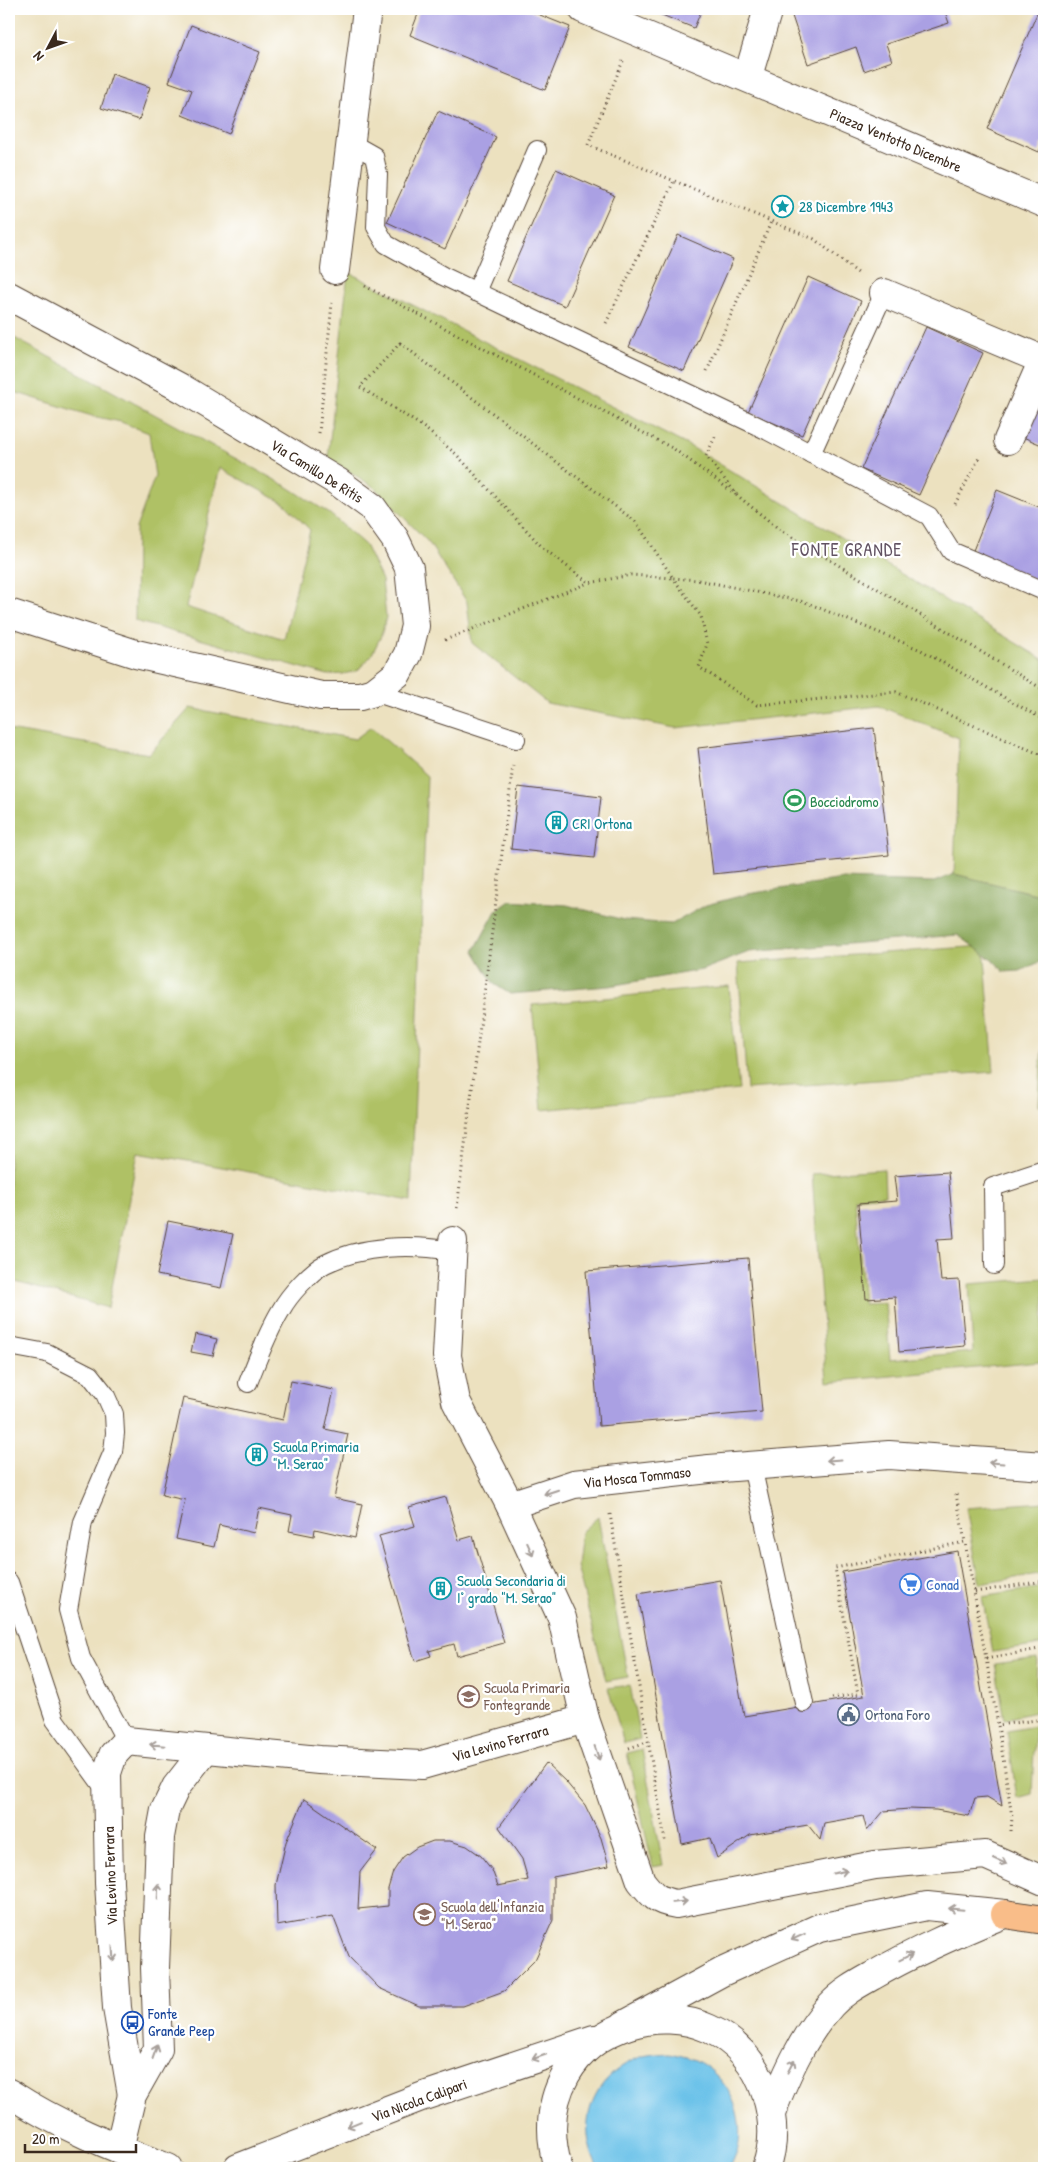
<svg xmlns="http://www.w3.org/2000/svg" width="1053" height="2177" font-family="'Patrick Hand',sans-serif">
  <rect width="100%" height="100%" fill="#fff"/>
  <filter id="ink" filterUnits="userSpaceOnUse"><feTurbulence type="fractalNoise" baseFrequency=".02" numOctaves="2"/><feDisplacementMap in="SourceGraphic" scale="10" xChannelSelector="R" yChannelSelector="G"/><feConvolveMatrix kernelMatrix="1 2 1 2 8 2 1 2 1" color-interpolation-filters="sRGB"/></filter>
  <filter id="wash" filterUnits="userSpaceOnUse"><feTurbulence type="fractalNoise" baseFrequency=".0096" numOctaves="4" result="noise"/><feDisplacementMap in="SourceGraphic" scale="20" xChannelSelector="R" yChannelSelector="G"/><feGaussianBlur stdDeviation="1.12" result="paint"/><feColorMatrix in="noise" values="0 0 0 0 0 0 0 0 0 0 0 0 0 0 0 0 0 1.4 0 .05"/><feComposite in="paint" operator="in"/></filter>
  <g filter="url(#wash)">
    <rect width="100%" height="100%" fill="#ece1bf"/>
    <!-- green -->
    <g fill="#afc165" stroke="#757642" fill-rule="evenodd">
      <path d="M348,272L693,448L1044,660V896L954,874L959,738L879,706L675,728L547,703L472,643L467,602L429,543L374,487L328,458Z"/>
      <path d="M9,335L288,487L330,514L365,545L382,580L386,617L381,636L371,656L357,671L343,674L328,675L135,621L136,528L155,476L149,433L121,422L92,416L11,391L9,393ZM220,468L285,504L310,530L284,639L186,607Z"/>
      <path d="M190,708L355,739L371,727L427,776L411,1201L138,1152L108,1308L9,1280V730L149,754Z"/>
      <path d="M984,946L994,1072L747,1089L738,963Z"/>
      <path d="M729,986L739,1090L542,1110L532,1005Z"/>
      <path d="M1044,1002V1106L1039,1105Z"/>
      <path d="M884,1169L885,1195L855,1198L864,1304L885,1303L890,1359L973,1352L969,1284L1044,1278V1311L1040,1362L827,1382L812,1174Z"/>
      <path d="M1044,1502V1573L980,1584L966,1508Z"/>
      <path d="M598,1517L628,1677L606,1681L577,1566L581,1532Z"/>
      <path d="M1042,1587L1041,1645L993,1652L982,1597Z"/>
      <path d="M1037,1658L1035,1712L1005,1719L995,1664Z"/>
      <path d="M630,1685L640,1739L624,1743L608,1688Z"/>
      <path d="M1035,1726L1032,1794L1017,1798L1007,1731Z"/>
      <path d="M642,1749L663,1865L653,1867L627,1753Z"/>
    </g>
    <!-- forest -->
    <path fill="#8ba75a" stroke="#63683c" d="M954,874L1044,896V960L1020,971L1004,972L996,963L958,935L749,952L702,970L609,986L510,994L494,984L474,951L496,911L510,901L567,905L624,920L672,924L706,905L748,894L842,879L934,882Z"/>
    <!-- water -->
    <path fill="#6cc2e9" stroke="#547684" d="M669,2053C678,2055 688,2057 695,2060C727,2076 743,2109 739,2143C738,2151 733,2160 730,2168H598C574,2122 593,2074 643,2056C651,2054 661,2054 669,2053Z"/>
    <g id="blocks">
      <!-- building -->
      <g fill="#aaa0e3">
        <path d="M420,9H525L570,27L545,90L410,35Z"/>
        <path d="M647,9H702L694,28Z"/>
        <path d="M803,9H944L949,23L886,44L892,61L864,71L856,47L808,64L791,13Z"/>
        <path d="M1039,9H1044V140L1039,152L987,129Z"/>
        <path d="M191,25L260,52L229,134L182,115L192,90L169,82Z"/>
        <path d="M112,74L150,87L139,120L101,108Z"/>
        <path d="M438,111L496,137L445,249L387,222Z"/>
        <path d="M556,169L614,195L565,306L507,281Z"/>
        <path d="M678,235L733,259L684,371L629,347Z"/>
        <path d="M808,277L861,301L802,435L748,412Z"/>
        <path d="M926,327L983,353L919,495L861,469Z"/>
        <path d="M1044,385V446L1023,437Z"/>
        <path d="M997,490L1044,509V583L972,553Z"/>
        <path d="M874,728L889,855L713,874L698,748Z"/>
        <path d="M518,787L601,797L594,858L511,849Z"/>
        <path d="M948,1172L954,1238L937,1239L941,1281L959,1280L965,1346L899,1352L895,1297L866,1299L858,1204L897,1201L894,1176Z"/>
        <path d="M168,1221L233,1234L221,1288L157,1275Z"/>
        <path d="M748,1258L762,1412L599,1426L586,1271Z"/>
        <path d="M195,1334L217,1339L213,1356L191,1352Z"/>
        <path d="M291,1381L334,1390L325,1429L348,1434L334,1498L362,1504L355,1538L315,1529L314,1536L289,1531L292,1515L259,1508L254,1533L219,1525L214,1547L176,1539L185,1500L162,1495L183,1398L283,1420Z"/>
        <path d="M446,1497L459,1540L473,1536L504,1643L457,1656L454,1644L429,1651L431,1656L415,1661L379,1536L415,1526L409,1507Z"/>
        <path d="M957,1551L1002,1806L987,1797L975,1798L969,1816L936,1810L909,1809L884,1811L867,1831L863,1816L824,1823L820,1840L808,1825L750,1835L717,1858L710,1838L682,1844L638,1594L720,1580L744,1716L864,1696L842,1572Z"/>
        <path d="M546,1763L566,1782L585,1805L601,1838L609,1866L553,1877V1920L535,1960L504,1991L463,2006H419L379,1988L349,1957L333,1916L277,1926L276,1885L286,1842L304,1799L377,1850L360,1872L358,1909L388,1906V1889L393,1872L403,1857L417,1847L433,1841H450L467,1846L481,1856L492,1870L498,1886L528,1880L522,1859L499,1827Z"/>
      </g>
    </g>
  </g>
  <g filter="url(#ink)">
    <use href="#blocks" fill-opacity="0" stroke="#564536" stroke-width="1"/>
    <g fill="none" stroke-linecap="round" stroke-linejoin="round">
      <defs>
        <g id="service">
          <path d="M351,143L374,156L378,174L376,227L386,244L443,276L768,431L929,516L951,551L1044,591"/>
          <path d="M476,292L537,150"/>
          <path d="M811,454L884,293"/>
          <path d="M374,692L516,739"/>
          <path d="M994,1265L993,1187L1044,1170"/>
          <path d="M9,1346L47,1353L90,1375L105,1394L114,1414L115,1433L113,1452L83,1522L68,1610L81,1658L126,1741"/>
          <path d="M248,1383C258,1358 267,1333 281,1310C289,1295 311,1271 325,1264C363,1245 411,1244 452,1251"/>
          <path d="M752,1466L804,1703"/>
          <path d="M9,1582L55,1720L107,1792"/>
        </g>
        <g id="minor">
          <path d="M583,9L1044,203"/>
          <path d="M748,76L768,9"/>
          <path d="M335,270L367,9"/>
          <path d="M884,293L1043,360L1044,355"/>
          <path d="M1008,440L1043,360H1044"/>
          <path d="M453,1241L447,1356L456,1401L510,1505L562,1618L585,1719L641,1881C653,1896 657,1901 676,1904L875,1865L985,1855L1044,1881"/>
          <path d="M510,1505L574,1484L709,1469L889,1455L1044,1466"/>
          <path d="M624,2025L722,1972L819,1928L927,1906L1005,1914"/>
          <path d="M132,2095L117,2008L109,1883L107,1773L113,1755L126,1741L319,1760L422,1765L585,1719"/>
          <path d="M772,2111C787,2073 803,2036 831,2005C843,1992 858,1984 874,1975C915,1951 957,1933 1001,1915"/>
          <path d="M119,2149L132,2095L158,2049L155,1968L160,1837L165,1810L176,1787L205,1750"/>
        </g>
        <g id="tertiary">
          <path d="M9,296L183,389L338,482L372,507L395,539L409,568L415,626L408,654L397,674L374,692L360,696H321L136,654L9,613"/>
          <path d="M9,2093C58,2125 114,2148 168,2168"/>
          <path d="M238,2168L421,2097L594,2039"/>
          <path d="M558,2168C515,2017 722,1962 766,2094C774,2119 775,2143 766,2168"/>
        </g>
        <path id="primary" d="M1005,1914L1044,1920"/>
      </defs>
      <!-- service casing -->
      <use href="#service" stroke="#564536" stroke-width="20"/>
      <!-- minor casing -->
      <use href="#minor" stroke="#564536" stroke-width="30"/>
      <!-- tertiary casing -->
      <use href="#tertiary" stroke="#564536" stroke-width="30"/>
      <!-- primary casing -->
      <use href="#primary" stroke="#564536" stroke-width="30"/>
      <!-- path -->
      <g stroke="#564536" stroke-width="3" stroke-dasharray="1 4" stroke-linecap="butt">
        <path d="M623,61L588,145L814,239L858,273"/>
        <path d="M365,286L674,449L738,496"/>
        <path d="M606,323L674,181"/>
        <path d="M400,343L636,522L673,578L631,575L589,583L543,548L456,454L422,426L360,387Z"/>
        <path d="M707,371L771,222"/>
        <path d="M319,433L332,303"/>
        <path d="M715,437L706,456L738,496L779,529L1044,690"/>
        <path d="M955,504L980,456"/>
        <path d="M445,640L588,583"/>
        <path d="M1044,720L921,650L805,602L698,580L673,578L701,616L707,644L699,667L757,705L896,692L1044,756"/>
        <path d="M457,1208L513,766"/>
        <path d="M956,1494L965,1542"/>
        <path d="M610,1514L665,1841"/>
        <path d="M975,1592L1044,1581"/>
        <path d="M986,1659L1044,1648"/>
        <path d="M832,1698L858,1694L835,1568L965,1542L998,1725"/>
        <path d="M629,1748L647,1742"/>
        <path d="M1011,1831L1012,1817L998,1725L1044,1719"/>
      </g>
      <!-- service -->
      <use href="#service" stroke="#fff" stroke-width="18"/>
      <!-- minor -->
      <use href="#minor" stroke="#fff" stroke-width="28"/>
      <!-- tertiary -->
      <use href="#tertiary" stroke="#fff" stroke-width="28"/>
      <!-- primary -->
      <use href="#primary" stroke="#f9bd89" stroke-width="28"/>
    </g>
    <!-- one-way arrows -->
    <defs><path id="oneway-shaft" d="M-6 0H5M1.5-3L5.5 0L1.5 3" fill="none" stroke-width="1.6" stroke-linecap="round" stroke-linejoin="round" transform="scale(1.25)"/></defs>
    <g stroke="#a79f9a">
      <use href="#oneway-shaft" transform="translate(834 1460) rotate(176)"/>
      <use href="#oneway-shaft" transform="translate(996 1463) rotate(-176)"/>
      <use href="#oneway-shaft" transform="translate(551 1492) rotate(162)"/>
      <use href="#oneway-shaft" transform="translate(530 1549) rotate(66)"/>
      <use href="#oneway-shaft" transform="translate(157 1745) rotate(-174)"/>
      <use href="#oneway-shaft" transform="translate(597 1753) rotate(71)"/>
      <use href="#oneway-shaft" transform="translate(1000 1861) rotate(24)"/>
      <use href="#oneway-shaft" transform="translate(840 1872) rotate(-11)"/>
      <use href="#oneway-shaft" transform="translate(158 1891) rotate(-88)"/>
      <use href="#oneway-shaft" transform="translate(680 1902) rotate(-6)"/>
      <use href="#oneway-shaft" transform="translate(956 1909) rotate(-175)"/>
      <use href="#oneway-shaft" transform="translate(798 1937) rotate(155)"/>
      <use href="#oneway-shaft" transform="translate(113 1954) rotate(86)"/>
      <use href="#oneway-shaft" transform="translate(906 1957) rotate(-27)"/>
      <use href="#oneway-shaft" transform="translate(155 2052) rotate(-70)"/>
      <use href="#oneway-shaft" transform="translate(539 2057) rotate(161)"/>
      <use href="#oneway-shaft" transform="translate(791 2066) rotate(-62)"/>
      <use href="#oneway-shaft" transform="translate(354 2124) rotate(158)"/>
    </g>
  </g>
  <!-- icons -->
  <defs>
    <symbol id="sight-ring" viewBox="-11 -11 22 22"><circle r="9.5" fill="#fff" stroke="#0f9aa8" stroke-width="1.5"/><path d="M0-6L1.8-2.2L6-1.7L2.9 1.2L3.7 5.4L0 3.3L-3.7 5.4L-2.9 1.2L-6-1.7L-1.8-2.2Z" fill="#0f9aa8"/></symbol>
    <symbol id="stadium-ring" viewBox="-11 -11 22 22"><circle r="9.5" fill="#fff" stroke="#2e9e5b" stroke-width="1.5"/><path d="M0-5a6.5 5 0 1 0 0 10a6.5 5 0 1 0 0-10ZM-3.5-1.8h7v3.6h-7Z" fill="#2e9e5b"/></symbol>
    <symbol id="building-ring" viewBox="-11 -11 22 22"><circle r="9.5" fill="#fff" stroke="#0f9aa8" stroke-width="1.5"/><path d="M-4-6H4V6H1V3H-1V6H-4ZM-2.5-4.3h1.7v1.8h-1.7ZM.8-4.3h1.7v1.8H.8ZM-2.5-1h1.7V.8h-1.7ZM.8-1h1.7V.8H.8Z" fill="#0f9aa8"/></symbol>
    <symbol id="supermarket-ring" viewBox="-11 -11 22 22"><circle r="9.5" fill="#fff" stroke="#3f7fe0" stroke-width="1.5"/><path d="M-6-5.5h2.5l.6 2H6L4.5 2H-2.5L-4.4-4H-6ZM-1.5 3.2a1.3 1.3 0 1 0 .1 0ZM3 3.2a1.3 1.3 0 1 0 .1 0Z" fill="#3f7fe0"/></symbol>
    <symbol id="school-ring" viewBox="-11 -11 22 22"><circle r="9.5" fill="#fff" stroke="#8d6e63" stroke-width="1.5"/><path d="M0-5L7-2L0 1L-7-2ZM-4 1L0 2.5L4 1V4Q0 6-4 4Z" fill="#8d6e63"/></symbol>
    <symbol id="civic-ring" viewBox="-11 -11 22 22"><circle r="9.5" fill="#fff" stroke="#5c6f8a" stroke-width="1.5"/><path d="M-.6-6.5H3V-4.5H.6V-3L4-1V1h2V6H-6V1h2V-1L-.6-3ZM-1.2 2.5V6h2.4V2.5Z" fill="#5c6f8a"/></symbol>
    <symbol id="bus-ring" viewBox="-11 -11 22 22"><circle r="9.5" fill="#fff" stroke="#1a4fb4" stroke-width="1.5"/><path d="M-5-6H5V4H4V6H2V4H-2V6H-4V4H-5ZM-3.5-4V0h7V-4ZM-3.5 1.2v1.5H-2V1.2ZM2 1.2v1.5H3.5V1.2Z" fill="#1a4fb4"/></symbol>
  </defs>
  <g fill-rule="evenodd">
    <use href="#sight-ring" x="770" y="194" width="25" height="25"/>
    <use href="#stadium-ring" x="782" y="788" width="25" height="25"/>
    <use href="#building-ring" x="544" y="810" width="25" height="25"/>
    <use href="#building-ring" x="244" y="1442" width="25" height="25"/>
    <use href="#supermarket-ring" x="898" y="1572" width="25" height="25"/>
    <use href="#building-ring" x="428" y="1576" width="25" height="25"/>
    <use href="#school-ring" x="456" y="1684" width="25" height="25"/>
    <use href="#civic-ring" x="836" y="1702" width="25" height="25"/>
    <use href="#school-ring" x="412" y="1902" width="25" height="25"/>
    <use href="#bus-ring" x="120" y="2010" width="25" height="25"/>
  </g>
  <g text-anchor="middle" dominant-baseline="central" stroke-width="4.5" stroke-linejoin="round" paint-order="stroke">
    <!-- street labels -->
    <g font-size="15" fill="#3b2a1e" stroke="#fff">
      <text transform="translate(896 140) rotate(23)">Piazza Ventotto Dicembre</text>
      <text transform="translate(317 471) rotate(32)">Via Camillo De Ritis</text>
      <text transform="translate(637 1477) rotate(-6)">Via Mosca Tommaso</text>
      <text transform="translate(500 1743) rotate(-16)">Via Levino Ferrara</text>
      <text transform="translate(110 1876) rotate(-92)">Via Levino Ferrara</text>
      <text transform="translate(419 2100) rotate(-20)">Via Nicola Calipari</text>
    </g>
    <!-- culture labels -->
    <g font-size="15" fill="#0d838f" stroke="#fff" text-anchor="start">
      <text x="799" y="206">28 Dicembre 1943</text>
      <text x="572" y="823">CRI Ortona</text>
      <text x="273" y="1446">Scuola Primaria<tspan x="273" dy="17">"M. Serao"</tspan></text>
      <text x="457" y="1580">Scuola Secondaria di<tspan x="457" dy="17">I° grado "M. Serao"</tspan></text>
    </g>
    <!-- leisure labels -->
    <g font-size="15" fill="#27864d" stroke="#fff" text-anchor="start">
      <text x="810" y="801">Bocciodromo</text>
    </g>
    <!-- shop labels -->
    <g font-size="15" fill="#366cbe" stroke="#fff" text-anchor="start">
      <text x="926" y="1584">Conad</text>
    </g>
    <!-- education labels -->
    <g font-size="15" fill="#785e54" stroke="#fff" text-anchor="start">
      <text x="484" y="1687">Scuola Primaria<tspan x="484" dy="17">Fontegrande</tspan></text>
      <text x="441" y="1906">Scuola dell'Infanzia<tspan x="441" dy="17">"M. Serao"</tspan></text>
    </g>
    <!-- service labels -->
    <g font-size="15" fill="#4e5e75" stroke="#fff" text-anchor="start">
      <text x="865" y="1714">Ortona Foro</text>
    </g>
    <!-- transit labels -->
    <g font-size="15" fill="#164399" stroke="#fff" text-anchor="start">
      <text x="148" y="2013">Fonte<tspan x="148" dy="17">Grande Peep</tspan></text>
    </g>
    <!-- quarter labels -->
    <g font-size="18" letter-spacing="1" fill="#625363" stroke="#fff">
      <text x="847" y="549">FONTE GRANDE</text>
    </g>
  </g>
  <!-- margin -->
  <rect width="1053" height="2177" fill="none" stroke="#fff" stroke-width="30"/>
  <!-- north arrow -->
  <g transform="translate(48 48) rotate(229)" stroke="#ffffff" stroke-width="4" paint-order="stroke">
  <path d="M0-4L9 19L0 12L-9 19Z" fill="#3b2a1e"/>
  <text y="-8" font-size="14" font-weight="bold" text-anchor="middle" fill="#3b2a1e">N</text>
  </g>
  <!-- scale -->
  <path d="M25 2144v8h111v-8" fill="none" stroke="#3b2a1e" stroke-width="2.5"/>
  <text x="32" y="2144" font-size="15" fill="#3b2a1e" stroke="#ffffff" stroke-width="4" paint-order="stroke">20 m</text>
</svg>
